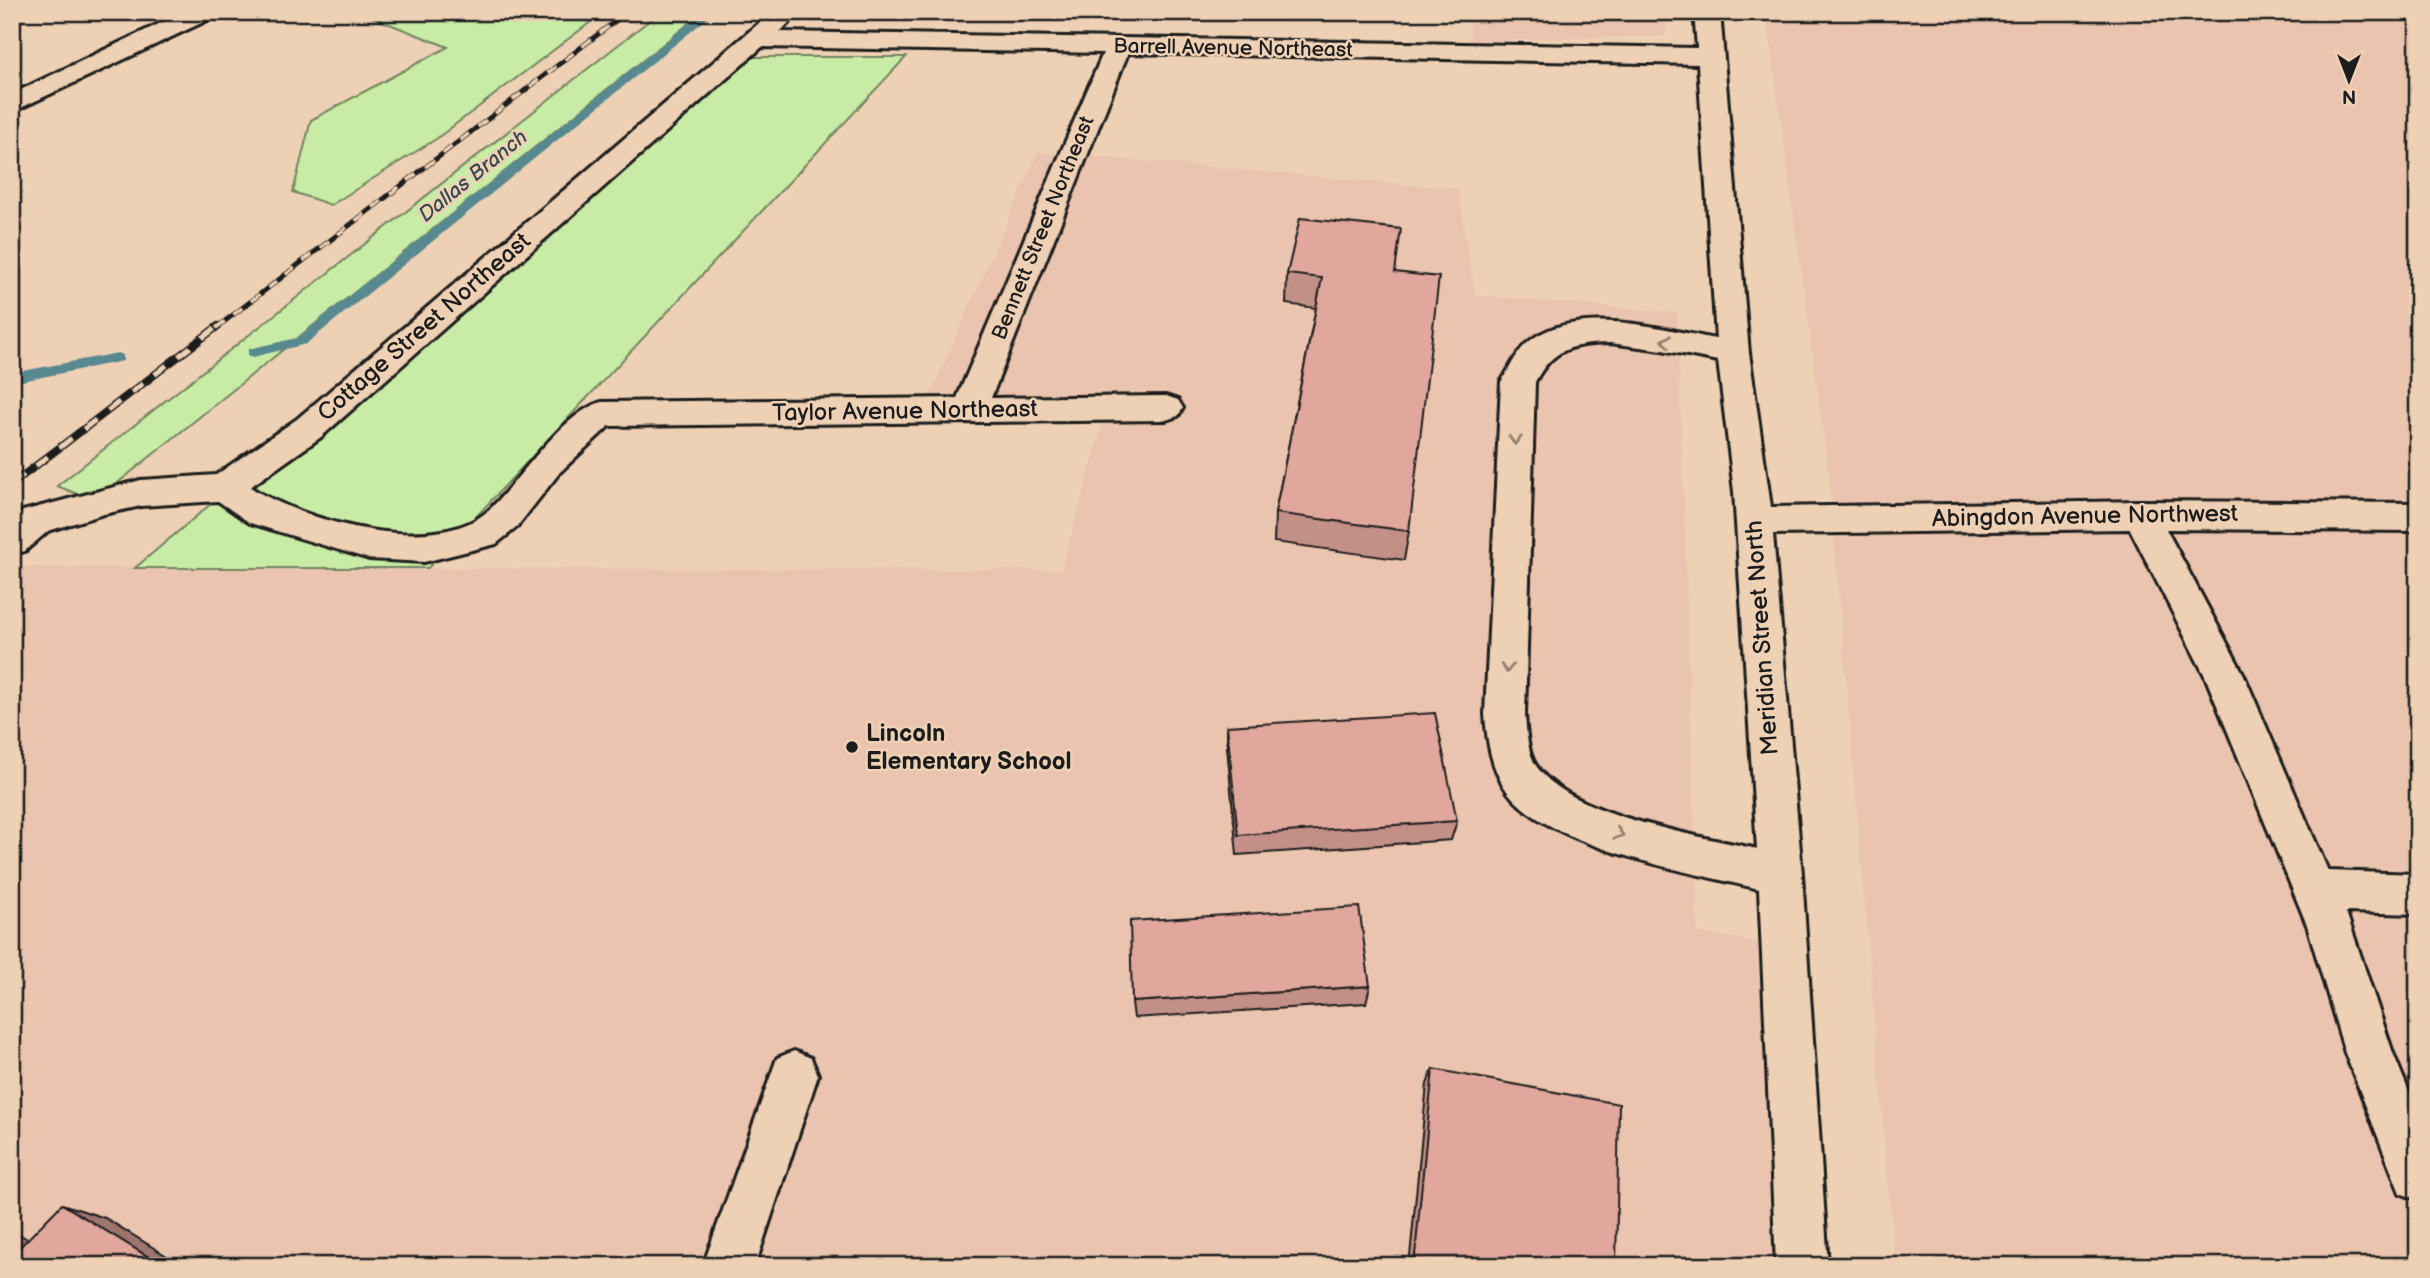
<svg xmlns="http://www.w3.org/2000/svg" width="2430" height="1278" font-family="'Balsamiq Sans',sans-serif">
  <rect width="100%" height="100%" fill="#eed1b5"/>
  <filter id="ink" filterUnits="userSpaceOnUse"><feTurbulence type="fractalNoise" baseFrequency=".0143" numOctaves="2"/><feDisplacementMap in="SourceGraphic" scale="14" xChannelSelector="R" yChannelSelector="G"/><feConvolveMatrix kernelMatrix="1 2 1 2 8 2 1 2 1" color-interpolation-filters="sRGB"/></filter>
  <g filter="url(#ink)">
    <!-- built -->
    <g fill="#eac4ae">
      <path d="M1470,12H1665L1666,36L1470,41Z"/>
      <path d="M1766,12H2418V1266H1895L1829,476Z"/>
      <path d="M1038,152L1458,189L1475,295L1677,313L1698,932L1761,943L1775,1266H12V567L1061,570L1105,417L918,422Z"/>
    </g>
    <!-- green -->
    <g fill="#c8eca5" stroke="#728460" stroke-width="2">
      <path d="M359,12H604L436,139L331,205L293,192L311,120L448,47Z"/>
      <path d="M660,12H703L95,501L57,486Z"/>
      <path d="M739,57H906L428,568H135Z"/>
    </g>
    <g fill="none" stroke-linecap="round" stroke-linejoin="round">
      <!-- stream -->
      <g fill="#598890" fill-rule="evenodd">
        <path d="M703,12H715L306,344L253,357L248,355V349L297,338Z"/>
        <path d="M118,353L123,355V361L12,383V373Z"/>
      </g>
      <defs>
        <g id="minor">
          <path d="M184,12H217L214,17L12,112V94Z"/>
          <path d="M772,12H799L780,32L1697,48L1694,12H1720L1749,353L1771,507L2141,501L2418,503V531L2166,529L2244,675L2328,871L2418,874V914L2346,912L2393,1053L2418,1114V1200L2400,1193L2345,1053L2307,925L2205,676L2130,529L1773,534L1802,874L1828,1266H1776L1759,889C1692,872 1548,848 1507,791C1491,768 1487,741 1485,714L1501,382C1509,370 1515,355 1525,345C1570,302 1663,329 1716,339L1698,64L1128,53L991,398L1166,396L1178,400L1183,408L1178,416L1166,420L609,426L560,472L516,528L496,544L424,562L369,559L250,523L218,501L141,506L104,514L48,531L25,551L12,555V520L23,511L141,480L216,475L297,419ZM762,47L1103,53L957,398L601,402C562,414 520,479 491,508C439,560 304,522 250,487L321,437ZM1610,343L1662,350L1718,361L1734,492L1757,849C1701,836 1562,815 1534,762C1527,748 1526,729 1525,714L1535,382C1553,348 1573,344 1610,343Z"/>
          <path d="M794,1051L811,1058L818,1075L755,1266H703L777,1058Z"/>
        </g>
      </defs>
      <!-- minor casing -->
      <use href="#minor" stroke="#1c1c1c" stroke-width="6"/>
      <!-- minor -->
      <use href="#minor" fill="#eed1b5" fill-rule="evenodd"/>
      <defs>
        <path id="rail-far1" d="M216,328L627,12"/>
        <path id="rail" d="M12,484L218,326"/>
      </defs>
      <!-- rail-far1 casing -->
      <use href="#rail-far1" stroke="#1c1c1c" stroke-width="5"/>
      <!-- rail casing -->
      <use href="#rail" stroke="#1c1c1c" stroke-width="8"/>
      <!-- rail-far1 -->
      <use href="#rail-far1" stroke="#eed1b5" stroke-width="3.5" stroke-dasharray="11" stroke-linecap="butt"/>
      <!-- rail -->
      <use href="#rail" stroke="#eed1b5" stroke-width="5" stroke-dasharray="15" stroke-linecap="butt"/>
    </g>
    <!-- wall -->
    <g fill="#c29087" stroke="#1c1c1c" stroke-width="2">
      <path d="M1395,272L1409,531L1404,560L1274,542L1275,513L1316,308L1286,304L1287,274Z"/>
      <path d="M1227,726L1457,821L1451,840L1237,855L1227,747Z"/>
      <path d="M1370,986L1366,1003L1134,1018L1132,1002Z"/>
      <path d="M1433,1069L1616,1266H1409L1427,1084Z"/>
    </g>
    <!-- shaded-wall -->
    <g fill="#9e756e" stroke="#1c1c1c" stroke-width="2">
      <path d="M62,1204L105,1218L183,1266H163Z"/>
      <path d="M12,1230L65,1261L19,1248L12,1244Z"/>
    </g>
    <!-- building -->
    <g fill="#e1a79d" stroke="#1c1c1c" stroke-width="2">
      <path d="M1300,218L1401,229L1395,272L1439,277L1409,531L1275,513L1322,278L1287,274Z"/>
      <path d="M1435,713L1457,821L1238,835L1227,726Z"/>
      <path d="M1359,907L1370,986L1132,1002L1130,921Z"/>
      <path d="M1433,1069L1619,1104L1616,1266H1414Z"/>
      <path d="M62,1204L163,1266H12V1244L19,1248Z"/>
    </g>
    <!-- one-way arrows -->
    <defs><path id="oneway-chevron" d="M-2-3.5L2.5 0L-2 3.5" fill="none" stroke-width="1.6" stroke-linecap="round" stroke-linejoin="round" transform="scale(1.75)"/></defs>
    <g stroke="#908070">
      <use href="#oneway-chevron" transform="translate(1666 341) rotate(-169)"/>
      <use href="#oneway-chevron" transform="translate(1515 440) rotate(93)"/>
      <use href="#oneway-chevron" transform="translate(1507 668) rotate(92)"/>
      <use href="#oneway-chevron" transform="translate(1619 834) rotate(17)"/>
    </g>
  </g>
  <!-- markers -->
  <circle fill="#1c1c1c" stroke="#eed1b5" stroke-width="2.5" cx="852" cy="747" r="7"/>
  <g text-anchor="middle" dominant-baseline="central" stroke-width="5" stroke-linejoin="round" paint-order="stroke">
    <!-- far-street labels -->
    <g font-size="21" fill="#1c1c1c" stroke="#eed1b5">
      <text transform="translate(1233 48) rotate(1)">Barrell Avenue Northeast</text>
      <text transform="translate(1043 228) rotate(-68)">Bennett Street Northeast</text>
    </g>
    <!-- far-water labels -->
    <g font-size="21" font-style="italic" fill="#35494c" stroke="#eed1b5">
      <text transform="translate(473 176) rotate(-39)">Dallas Branch</text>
    </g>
    <!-- street labels -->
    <g font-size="24" fill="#1c1c1c" stroke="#eed1b5">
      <text transform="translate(424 327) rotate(-41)">Cottage Street Northeast</text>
      <text transform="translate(905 411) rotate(-1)">Taylor Avenue Northeast</text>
      <text transform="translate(2085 516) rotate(-1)">Abingdon Avenue Northwest</text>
      <text transform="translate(1762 638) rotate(-94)">Meridian Street North</text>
    </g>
    <!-- poi labels -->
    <g font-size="24" font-weight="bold" fill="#1c1c1c" stroke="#eed1b5" text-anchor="start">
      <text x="866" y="733">Lincoln<tspan x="866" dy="28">Elementary School</tspan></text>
    </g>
  </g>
  <!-- margin -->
  <rect width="2430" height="1278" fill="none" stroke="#eed1b5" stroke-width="42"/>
  <rect x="21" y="21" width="2388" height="1236" fill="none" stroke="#1c1c1c" stroke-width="2.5" filter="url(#ink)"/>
  <!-- north arrow -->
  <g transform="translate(2349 80) rotate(180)" stroke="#eed1b5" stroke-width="5" paint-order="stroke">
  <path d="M0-5L12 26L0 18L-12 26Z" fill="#1c1c1c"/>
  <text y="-10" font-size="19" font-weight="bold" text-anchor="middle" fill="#1c1c1c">N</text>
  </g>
</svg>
